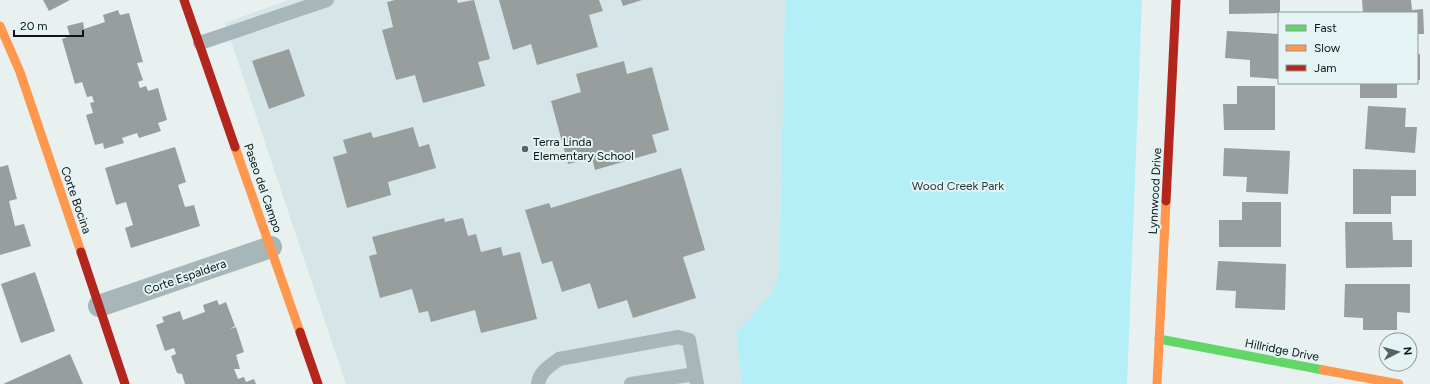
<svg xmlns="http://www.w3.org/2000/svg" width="1430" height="384" font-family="Figtree,sans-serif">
  <rect width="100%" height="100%" fill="#e8f0f0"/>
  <!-- built -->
  <path fill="#d6e5e7" d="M289,0H785L779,275L773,292L736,333L742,384H346L225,23Z"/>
  <!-- green -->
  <path fill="#b4eef6" d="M785,0H1142L1127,384H742L736,333L773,292L779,275Z"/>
  <!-- building -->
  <g fill="#989e9e">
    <path d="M43,0H70L49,11Z"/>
    <path d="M395,0H457L458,3L474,0L490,59L478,62L485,86L423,103L415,75L396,80L382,30L393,27L387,2Z"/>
    <path d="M499,0H599L603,11L589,15L598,47L537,65L531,44L513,50Z"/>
    <path d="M621,0H642L623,6Z"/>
    <path d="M1229,0H1280V13L1229,14Z"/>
    <path d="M1362,0H1411L1412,10L1423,9L1424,34H1417V13H1363Z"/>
    <path d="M118,10L120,15L129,13L143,62L137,63L143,80L138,82L140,88L146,86L148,91L158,88L167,120L158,123L161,131L139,138L137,133L122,138L124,143L104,149L103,143L95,145L86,115L93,113L90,103L94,102L92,96L87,97L82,82L75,84L62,39L70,36L67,26L83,22L84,29L105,22L103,15Z"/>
    <path d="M1227,31L1279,34V79L1250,77V60L1225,58Z"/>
    <path d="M289,49L305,96L269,109L252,61Z"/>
    <rect x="1417" y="54" width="3" height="26"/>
    <path d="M624,61L627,74L652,67L669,130L652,135L657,152L595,170L592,158L568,164L551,101L581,92L576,74Z"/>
    <rect x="1360" y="83" width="37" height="15"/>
    <path d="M1237,86H1275V130H1224L1223,104H1237Z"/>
    <path d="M1368,106L1406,108L1405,127H1417L1415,153L1365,149Z"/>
    <path d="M413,127L419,147L429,144L436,168L388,182L391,195L347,208L333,157L347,153L343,140L371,132L373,138Z"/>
    <path d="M175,147L186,182L178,185L185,207L194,205L200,226L131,248L125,228L133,225L126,202L116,205L105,168Z"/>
    <path d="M1224,148L1290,151L1288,194L1246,192L1247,177L1223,176Z"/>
    <path d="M8,165L17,199L9,201L15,226L24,224L31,246L0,255V167Z"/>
    <path d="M681,168L705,250L683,257L696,298L633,318L627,300L598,309L590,283L562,292L552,261L542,264L525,210L549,203L551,208Z"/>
    <path d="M1353,169L1416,170V196H1391V214H1353Z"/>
    <path d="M1242,202H1281V247H1219V220H1242Z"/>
    <path d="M444,218L445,222L463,218L468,236L476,234L481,252L501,247L503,256L520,252L537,319L481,333L475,310L431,322L428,311L419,313L412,289L380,298L369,256L377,254L372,237Z"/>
    <path d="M1345,222H1392L1393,240H1412V267L1346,268Z"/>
    <path d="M1218,261L1286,264L1285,310L1235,308L1236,291L1216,290Z"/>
    <path d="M35,272L55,331L21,343L1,284Z"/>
    <path d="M1345,284H1410V313L1397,312V330H1363V318L1344,317Z"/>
    <path d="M217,300L219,305L226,302L235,326L230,329L236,327L244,352L236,355L240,369H234L238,379L244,377L246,382L254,379L256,384H185L182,374L177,373L171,356L176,354L174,348L165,351L156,325L164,322L162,317L180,311L183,320L205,312L203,305Z"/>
    <path d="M70,354L83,384H3Z"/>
  </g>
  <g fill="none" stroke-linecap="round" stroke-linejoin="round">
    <!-- lane -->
    <g stroke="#a7b7b9" stroke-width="14">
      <path d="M200,43L327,0"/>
      <path d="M538,384C539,372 550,366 559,359L678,337L689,340L697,384"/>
      <path d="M631,384L695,374"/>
    </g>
    <!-- street -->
    <path stroke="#a7b7b9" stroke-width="22" d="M99,306L271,247"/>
    <!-- fast -->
    <path stroke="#63d668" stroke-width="9" d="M1159,339L1323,370"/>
    <!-- slow -->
    <g stroke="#ff974d" stroke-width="9">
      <path d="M0,26L20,72L81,252"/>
      <path d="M235,147L300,332"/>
      <path d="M1323,370L1399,384"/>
      <path d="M1157,384L1166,201"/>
    </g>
    <!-- jam -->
    <g stroke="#b3261e" stroke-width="9">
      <path d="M184,0L235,147"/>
      <path d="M1166,201L1176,0"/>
      <path d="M81,252L125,384"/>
      <path d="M300,332L318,384"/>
    </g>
  </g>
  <!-- markers -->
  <circle fill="#5b6161" stroke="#e4f3f4" stroke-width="1.5" cx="525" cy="149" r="4"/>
  <g text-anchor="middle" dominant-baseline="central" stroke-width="4" stroke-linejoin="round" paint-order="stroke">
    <!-- poi labels -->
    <g font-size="12" fill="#0f1414" stroke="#e4f3f4" text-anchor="start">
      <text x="533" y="142">Terra Linda<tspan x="533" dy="14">Elementary School</tspan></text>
    </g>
    <!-- park labels -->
    <g font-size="12" fill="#223c3f" stroke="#e4f3f4">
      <text x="958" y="186">Wood Creek Park</text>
    </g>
    <!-- street labels -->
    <g font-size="12" fill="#0f1414" stroke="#e4f3f4">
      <text transform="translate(263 188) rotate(71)">Paseo del Campo</text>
      <text transform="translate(1155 191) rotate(-87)">Lynnwood Drive</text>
      <text transform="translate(76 200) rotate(71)">Corte Bocina</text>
      <text transform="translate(185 277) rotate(-19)">Corte Espaldera</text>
      <text transform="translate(1282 350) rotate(11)">Hillridge Drive</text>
    </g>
  </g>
  <!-- legend -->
  <rect x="1278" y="12" width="140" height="72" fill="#e4f3f4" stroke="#8f9a9a"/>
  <rect x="1286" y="25" width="20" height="6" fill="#63d668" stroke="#8f9a9a"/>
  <text x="1314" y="32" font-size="12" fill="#0f1414">Fast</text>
  <rect x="1286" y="45" width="20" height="6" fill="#ff974d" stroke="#8f9a9a"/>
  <text x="1314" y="52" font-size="12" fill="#0f1414">Slow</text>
  <rect x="1286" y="65" width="20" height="6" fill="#b3261e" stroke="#8f9a9a"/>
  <text x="1314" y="72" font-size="12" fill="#0f1414">Jam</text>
  <!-- north arrow -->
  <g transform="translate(1398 352) rotate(84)"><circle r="19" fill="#e4f3f4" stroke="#8f9a9a"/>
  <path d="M0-3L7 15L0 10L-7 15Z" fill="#5b6161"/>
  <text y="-6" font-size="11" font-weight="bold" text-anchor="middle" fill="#0f1414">N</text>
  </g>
  <!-- scale -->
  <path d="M14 30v6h69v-6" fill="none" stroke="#0f1414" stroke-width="2"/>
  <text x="20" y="30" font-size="12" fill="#0f1414" stroke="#e4f3f4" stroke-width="3" paint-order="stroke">20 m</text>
</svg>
